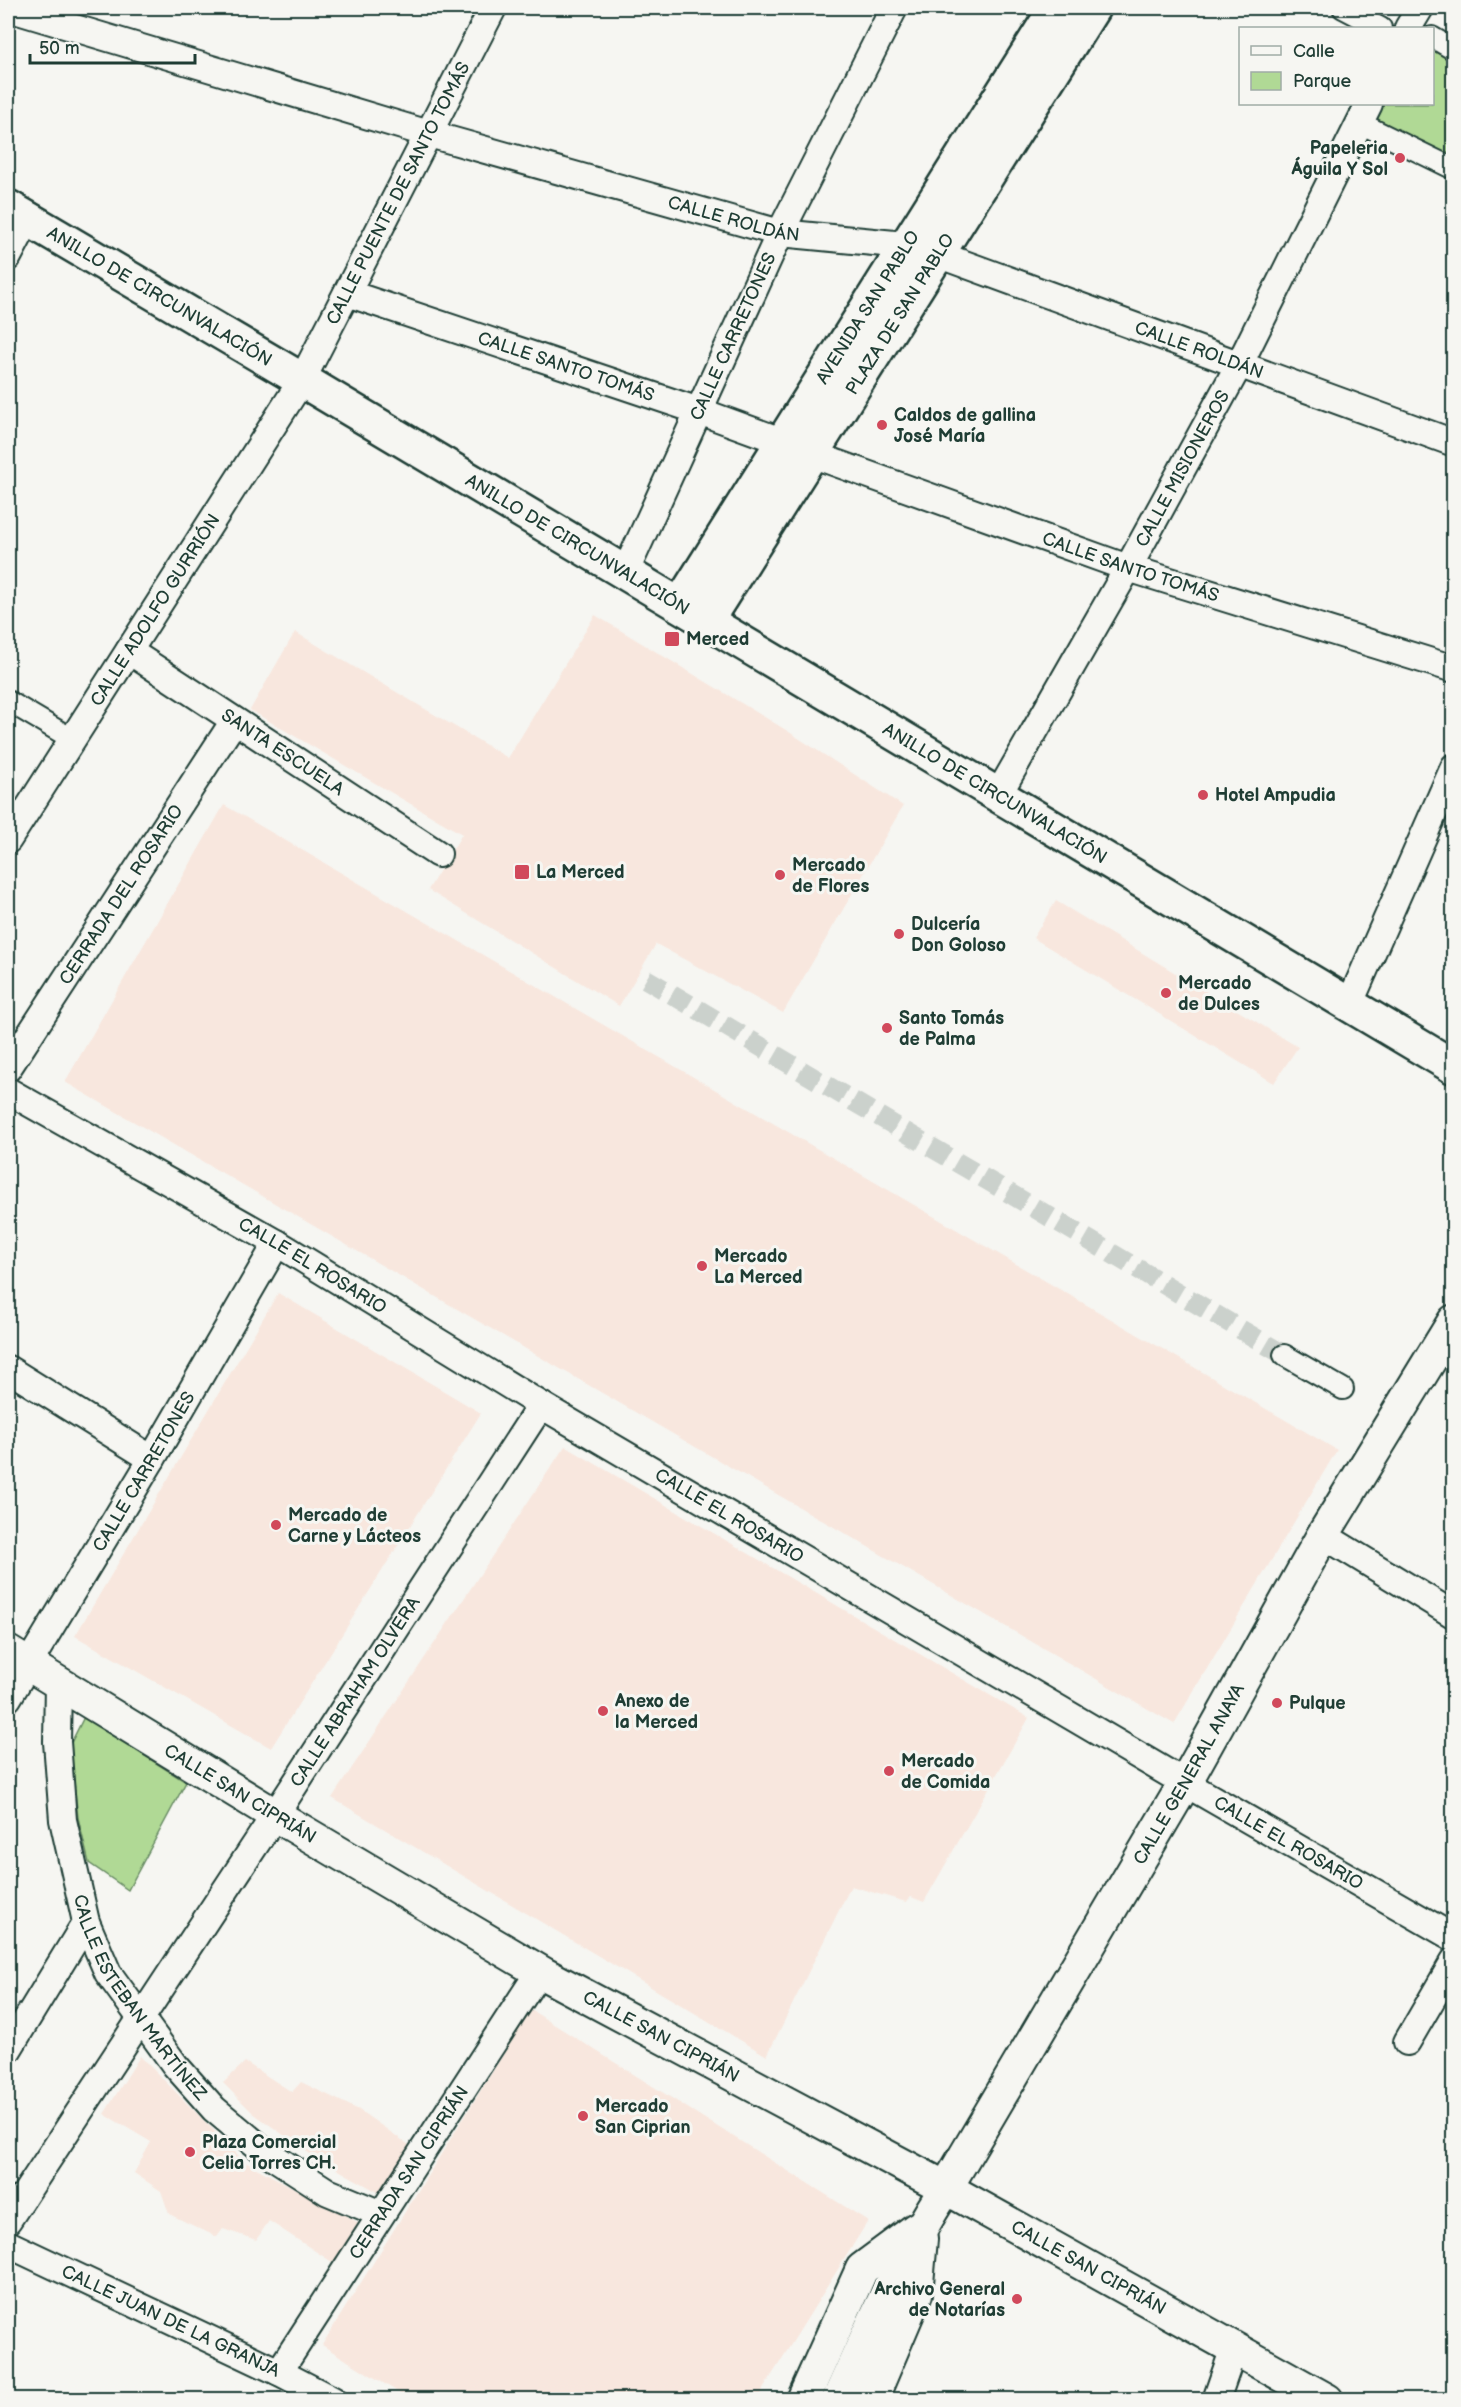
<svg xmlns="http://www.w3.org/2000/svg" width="1461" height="2407" font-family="'Balsamiq Sans',sans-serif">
  <rect width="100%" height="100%" fill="#f6f6f2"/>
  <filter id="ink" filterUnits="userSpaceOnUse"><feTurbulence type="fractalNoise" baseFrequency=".0167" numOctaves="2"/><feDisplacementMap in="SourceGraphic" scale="12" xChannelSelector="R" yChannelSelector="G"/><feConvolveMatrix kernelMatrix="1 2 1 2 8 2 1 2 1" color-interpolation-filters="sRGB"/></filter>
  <g filter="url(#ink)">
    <!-- built -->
    <g fill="#f8e7de">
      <path d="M595,615L786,730L903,806L783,1013L656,944L619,1006L428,890L462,834L250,710L295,632L508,758Z"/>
      <path d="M224,805L1337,1450L1174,1724L65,1082Z"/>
      <path d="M1056,901L1298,1047L1274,1083L1033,938Z"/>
      <path d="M278,1293L481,1413L271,1748L75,1636Z"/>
      <path d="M565,1446L1029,1718L924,1902L911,1897L906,1902L851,1886L767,2056L332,1798Z"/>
      <path d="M531,2010L868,2221L757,2399H409L322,2345Z"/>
      <path d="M140,2056L245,2162L363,2225L335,2264L269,2221L256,2240L223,2229L217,2237L169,2214L161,2191L134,2173L151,2142L104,2114Z"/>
      <path d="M245,2062L292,2092L301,2082L359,2110L412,2147L383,2195L310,2154L253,2113L223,2083Z"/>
    </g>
    <!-- green -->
    <g fill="#b0d995" stroke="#688b64" stroke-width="1.5">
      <path d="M1433,37L1453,50V169L1367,126L1380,104H1432Z"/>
      <path d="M84,1717L186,1782L128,1890L89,1863L78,1818L70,1745Z"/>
    </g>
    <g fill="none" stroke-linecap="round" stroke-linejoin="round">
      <!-- pedestrian-tunnel -->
      <path stroke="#cbd1cc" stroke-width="20" stroke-dasharray="20 10" stroke-linecap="butt" d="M646,979L1284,1355"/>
      <defs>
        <g id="pedestrian">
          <path d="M1343,8L1381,28"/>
          <path d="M1432,37L1454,50"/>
          <path d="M1360,123L1454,169"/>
          <path d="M8,701L72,739"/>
          <path d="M1284,1355L1343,1389"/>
        </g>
        <g id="minor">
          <path id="s1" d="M8,8L429,134L780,233L905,245L937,254L1454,443"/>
          <path d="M1408,28L1420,8"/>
          <path d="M8,257L28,219"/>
          <path id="s2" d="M347,293L699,411L784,442"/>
          <path id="s3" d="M811,454L1128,568L1454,669"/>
          <path id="s4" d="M625,573L780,233L894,8"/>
          <path id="s5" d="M129,651L438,854"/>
          <path id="s6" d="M998,795L1128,568L1239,365L1369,104"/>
          <path id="s7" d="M8,840L302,380L493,8"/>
          <path d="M1349,1005L1454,767"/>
          <path id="s8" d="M8,1068L234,721"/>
          <path id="s9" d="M8,1091L277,1243L541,1405L1185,1783L1454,1938"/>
          <path d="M8,1369L152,1459"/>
          <path d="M1323,1535L1454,1615"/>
          <path id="s10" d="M58,1683L57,1742L63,1820L86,1922L108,1973L175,2065L214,2109L263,2150L328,2192L381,2214"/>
          <path id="s11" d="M8,1698L152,1459L277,1243"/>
          <path d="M1407,2042L1454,1961"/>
          <path d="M8,2050L86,1922"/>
          <path id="s12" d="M8,2220L275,1815L541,1405"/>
          <path id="s13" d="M8,2244L279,2372L333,2400"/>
          <path id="s14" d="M279,2372L539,1972"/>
          <path d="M1216,2400L1234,2348"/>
        </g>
        <g id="tertiary">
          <path id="s15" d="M8,1652L275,1815L544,1974L946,2188L1327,2400"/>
          <path d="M803,2400L862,2269L916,2229"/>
          <path id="s16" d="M838,2400C871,2327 902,2255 946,2188L1185,1783L1323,1535L1454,1321"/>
          <path d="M871,2400L916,2294L921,2239"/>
        </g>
        <g id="primary">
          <path id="s17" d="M8,207L302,380L1454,1067"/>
          <path id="s18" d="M680,605L1056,8"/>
          <path id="s19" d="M706,621L1093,8"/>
        </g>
      </defs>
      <!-- pedestrian casing -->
      <use href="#pedestrian" stroke="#1f3d34" stroke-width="24"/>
      <!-- minor casing -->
      <use href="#minor" stroke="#1f3d34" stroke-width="30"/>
      <!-- tertiary casing -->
      <use href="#tertiary" stroke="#1f3d34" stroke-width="36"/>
      <!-- primary casing -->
      <use href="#primary" stroke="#1f3d34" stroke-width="38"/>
      <!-- pedestrian -->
      <use href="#pedestrian" stroke="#f6f6f2" stroke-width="20"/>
      <!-- minor -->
      <use href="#minor" stroke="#f6f6f2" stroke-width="26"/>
      <!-- tertiary -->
      <use href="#tertiary" stroke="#f6f6f2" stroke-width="32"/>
      <!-- primary -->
      <use href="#primary" stroke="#f6f6f2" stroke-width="33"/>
    </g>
  </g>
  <!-- markers -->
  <g fill="#d1495b" stroke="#f6f6f2" stroke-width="2">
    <circle cx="1400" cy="158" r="6"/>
    <circle cx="882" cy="425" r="6"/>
    <rect x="664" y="631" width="16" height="16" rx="3"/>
    <circle cx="1203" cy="795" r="6"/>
    <rect x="514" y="864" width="16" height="16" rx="3"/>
    <circle cx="780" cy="875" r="6"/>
    <circle cx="899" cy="934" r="6"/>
    <circle cx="1166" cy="993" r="6"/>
    <circle cx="887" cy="1028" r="6"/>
    <circle cx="702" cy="1266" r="6"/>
    <circle cx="276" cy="1525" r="6"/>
    <circle cx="1277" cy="1703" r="6"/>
    <circle cx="603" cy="1711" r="6"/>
    <circle cx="889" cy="1771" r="6"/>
    <circle cx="583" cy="2116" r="6"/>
    <circle cx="190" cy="2152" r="6"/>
    <circle cx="1017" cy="2299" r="6"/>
  </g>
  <g text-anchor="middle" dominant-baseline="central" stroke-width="6" stroke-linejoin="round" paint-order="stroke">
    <!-- poi labels -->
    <g font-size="18" font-weight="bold" fill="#1f3d34" stroke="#f6f6f2" text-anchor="start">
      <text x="1388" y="148" text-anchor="end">Papeleria<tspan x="1388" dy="21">Águila Y Sol</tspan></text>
      <text x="894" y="415">Caldos de gallina<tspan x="894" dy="21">José María</tspan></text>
      <text x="686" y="639">Merced</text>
      <text x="1215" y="795">Hotel Ampudia</text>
      <text x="792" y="865">Mercado<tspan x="792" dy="21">de Flores</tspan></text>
      <text x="536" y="872">La Merced</text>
      <text x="911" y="924">Dulcería<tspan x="911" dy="21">Don Goloso</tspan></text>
      <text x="1178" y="983">Mercado<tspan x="1178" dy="21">de Dulces</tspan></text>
      <text x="899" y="1018">Santo Tomás<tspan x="899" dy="21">de Palma</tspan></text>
      <text x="714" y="1256">Mercado<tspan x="714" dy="21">La Merced</tspan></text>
      <text x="288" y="1515">Mercado de<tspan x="288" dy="21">Carne y Lácteos</tspan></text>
      <text x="615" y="1701">Anexo de<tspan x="615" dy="21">la Merced</tspan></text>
      <text x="1289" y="1703">Pulque</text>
      <text x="901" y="1761">Mercado<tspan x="901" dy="21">de Comida</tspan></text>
      <text x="595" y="2106">Mercado<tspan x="595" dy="21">San Ciprian</tspan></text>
      <text x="202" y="2142">Plaza Comercial<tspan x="202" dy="21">Celia Torres CH.</tspan></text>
      <text x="1005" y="2289" text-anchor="end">Archivo General<tspan x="1005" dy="21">de Notarías</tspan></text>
    </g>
    <!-- street labels -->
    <g font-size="18" fill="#1f3d34" stroke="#f6f6f2">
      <text stroke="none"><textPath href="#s7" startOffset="756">CALLE PUENTE DE SANTO TOMÁS</textPath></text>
      <text stroke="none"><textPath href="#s1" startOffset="756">CALLE ROLDÁN</textPath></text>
      <text stroke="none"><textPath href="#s17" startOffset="176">ANILLO DE CIRCUNVALACIÓN</textPath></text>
      <text stroke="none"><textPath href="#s18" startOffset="352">AVENIDA SAN PABLO</textPath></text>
      <text stroke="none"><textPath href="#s19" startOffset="363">PLAZA DE SAN PABLO</textPath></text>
      <text stroke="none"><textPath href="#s4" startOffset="260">CALLE CARRETONES</textPath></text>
      <text stroke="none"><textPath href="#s1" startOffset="1242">CALLE ROLDÁN</textPath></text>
      <text stroke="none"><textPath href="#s2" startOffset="231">CALLE SANTO TOMÁS</textPath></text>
      <text stroke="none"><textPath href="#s6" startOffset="375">CALLE MISIONEROS</textPath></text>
      <text stroke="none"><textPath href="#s17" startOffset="662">ANILLO DE CIRCUNVALACIÓN</textPath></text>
      <text stroke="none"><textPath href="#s3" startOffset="339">CALLE SANTO TOMÁS</textPath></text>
      <text stroke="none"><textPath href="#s7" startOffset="273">CALLE ADOLFO GURRIÓN</textPath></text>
      <text stroke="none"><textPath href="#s5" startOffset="184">SANTA ESCUELA</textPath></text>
      <text stroke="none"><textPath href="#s17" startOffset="1148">ANILLO DE CIRCUNVALACIÓN</textPath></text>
      <text stroke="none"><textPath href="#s8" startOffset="207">CERRADA DEL ROSARIO</textPath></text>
      <text stroke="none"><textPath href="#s9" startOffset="351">CALLE EL ROSARIO</textPath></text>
      <text stroke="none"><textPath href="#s11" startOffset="264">CALLE CARRETONES</textPath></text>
      <text stroke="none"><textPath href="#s9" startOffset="837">CALLE EL ROSARIO</textPath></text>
      <text stroke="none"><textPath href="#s12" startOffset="632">CALLE ABRAHAM OLVERA</textPath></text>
      <text stroke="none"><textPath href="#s16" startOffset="718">CALLE GENERAL ANAYA</textPath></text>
      <text stroke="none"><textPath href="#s15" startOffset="272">CALLE SAN CIPRIÁN</textPath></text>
      <text stroke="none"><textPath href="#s9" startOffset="1485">CALLE EL ROSARIO</textPath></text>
      <text stroke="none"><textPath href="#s10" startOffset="334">CALLE ESTEBAN MARTÍNEZ</textPath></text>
      <text stroke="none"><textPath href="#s15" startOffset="758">CALLE SAN CIPRIÁN</textPath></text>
      <text stroke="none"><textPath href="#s14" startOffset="238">CERRADA SAN CIPRIÁN</textPath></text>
      <text stroke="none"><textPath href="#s15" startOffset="1244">CALLE SAN CIPRIÁN</textPath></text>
      <text stroke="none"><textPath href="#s13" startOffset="180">CALLE JUAN DE LA GRANJA</textPath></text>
    </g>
  </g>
  <!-- margin -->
  <rect width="1461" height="2407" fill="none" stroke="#f6f6f2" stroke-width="30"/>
  <rect x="15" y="15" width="1431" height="2377" fill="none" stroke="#1f3d34" stroke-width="2" filter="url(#ink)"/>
  <!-- legend -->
  <rect x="1239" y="27" width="195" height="78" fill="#f6f6f2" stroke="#a0aca6" stroke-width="1.5"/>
  <rect x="1251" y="46" width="30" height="9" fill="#f6f6f2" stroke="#a0aca6" stroke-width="1.5"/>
  <text x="1293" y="57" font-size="18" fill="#1f3d34">Calle</text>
  <rect x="1251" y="72" width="30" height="18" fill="#b0d995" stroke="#a0aca6" stroke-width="1.5"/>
  <text x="1293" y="87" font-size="18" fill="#1f3d34">Parque</text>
  <!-- scale -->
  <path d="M30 54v9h165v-9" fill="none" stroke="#1f3d34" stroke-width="3"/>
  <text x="39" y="54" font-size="18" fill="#1f3d34" stroke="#f6f6f2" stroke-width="4.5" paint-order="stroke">50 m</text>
</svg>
